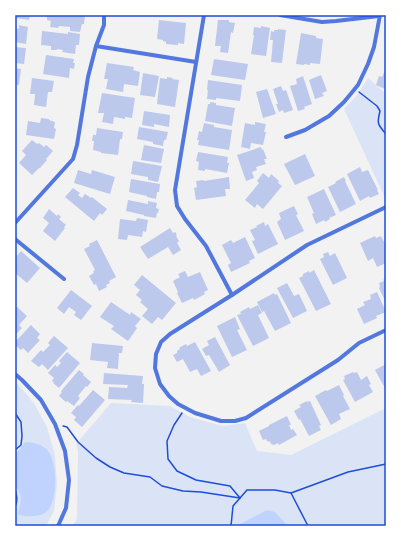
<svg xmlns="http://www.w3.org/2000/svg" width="401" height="541" font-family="Barlow,sans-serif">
  <rect width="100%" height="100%" fill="#f2f2f2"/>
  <!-- green -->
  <g fill="#dbe4f7">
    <path d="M368,78L386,94V200L344,109L357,95Z"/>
    <path d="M15,383L19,385L35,405L47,427L55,455L57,484L54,511L46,526H15Z"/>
    <path d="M111,403L170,406L190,417L223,426L245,423L257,451L291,455L386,408V526H72L76,521L77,517L78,451L76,444Z"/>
  </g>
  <!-- water -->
  <g fill="#bfd3fe">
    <path d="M28,442C34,443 40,444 45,448C58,457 58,497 49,509C44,517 26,518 18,514C18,510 20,508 20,504C22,498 20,490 15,486V453L19,451L24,443Z"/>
    <path d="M267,510L275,512L288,526H239L240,524Z"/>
  </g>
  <!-- building -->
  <g fill="#bdc9ec">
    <path d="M15,15H30L29,20L15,18Z"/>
    <path d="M47,15H85L84,24H82L80,32L70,31V27L59,26L58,28L50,27L51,21L47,20Z"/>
    <path d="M159,20L186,23L184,44L178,43V45L166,44V42L163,41V40L157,39Z"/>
    <path d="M218,20H229V22L235,23L233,33L231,32L228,53L220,52L221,46H215Z"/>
    <path d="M19,25L28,27L26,44L15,42V28L19,29Z"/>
    <path d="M261,26L270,28L266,56L251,54L254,35H253L254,27L261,28Z"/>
    <path d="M278,29L286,30L282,63L271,62L273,40H270L271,31L274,32V30H278Z"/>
    <path d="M42,31L68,34V32L80,34L79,45H76L75,54L62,52L63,50L57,49V50H51V46L41,45Z"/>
    <path d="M301,33L316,36V38L323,39L320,64L310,63V65L304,64V65L296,64Z"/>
    <path d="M15,47L26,48L24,64L15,63Z"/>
    <path d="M46,55L74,59L73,63H75L74,69L70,68L69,78L43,74Z"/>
    <path d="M214,59L248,64L245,80L211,75Z"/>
    <path d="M107,63L134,67L133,70L140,72L138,86L124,84L123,92L106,89L108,79H104Z"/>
    <path d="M15,68L21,69L19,85H15Z"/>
    <path d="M386,68V92L385,89L376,85L379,76L382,77Z"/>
    <path d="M143,73L159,76L155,97L140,95Z"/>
    <path d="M321,75L327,91L322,93L324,96L315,99L309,80Z"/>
    <path d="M303,76L312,104L304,107L305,109L298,111L290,86L297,84L296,79Z"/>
    <path d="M167,77L173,78L172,79L179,80L175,107L157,104L160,78L167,79Z"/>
    <path d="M32,78L54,81L52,92H48L46,107L34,105L35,94H30Z"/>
    <path d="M208,80L242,85L240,101L216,98V100L207,99L208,90H207Z"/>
    <path d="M281,86L283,91L286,90L293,110L284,113L283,110L279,112L276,104H278L273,89Z"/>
    <path d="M267,89L276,114L263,118L256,92Z"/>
    <path d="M102,93L135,98L132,118L125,117V119L114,117L113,124L102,122L104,113H98Z"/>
    <path d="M210,102L216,103V105L235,108L232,126L205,121L208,104H210Z"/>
    <path d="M144,111L170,115L169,127L154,124V127L142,125Z"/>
    <path d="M41,118L49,119V120L55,122L54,128L56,129L54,139L26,135L28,121L40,123Z"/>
    <path d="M255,122L266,124L264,132H266L263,145L251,143L250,149L241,147L245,123L255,125Z"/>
    <path d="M204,123L214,125V127L232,130L229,150L198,145L199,140H197L199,131L202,132Z"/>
    <path d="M139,127L168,132L166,140H164L163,146L153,144V142L137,139Z"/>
    <path d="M97,128L123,132L122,139H120L118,155L101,153V152L93,150L94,141H92L93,135H96Z"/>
    <path d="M32,140L37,144L39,143L44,147L46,145L53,151L46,159L47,160L40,168H39L32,175L19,163L26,155L22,151Z"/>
    <path d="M144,145L164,149L161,163L141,160Z"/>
    <path d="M261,147L262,150L263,149L267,159H264L266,164L256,167L257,170L252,172L254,178L246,181L237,155Z"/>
    <path d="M198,152L228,157L227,163H229L227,173L205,169V171L198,170L199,162L196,161Z"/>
    <path d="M305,154L315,176L295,185L284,164Z"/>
    <path d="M133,161L162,166L158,182L148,180V177L131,174Z"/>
    <path d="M360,167L362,172L368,170L378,190H377L379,194L370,198L369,196L360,201L347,174Z"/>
    <path d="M78,170L91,174L92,170L115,177L110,194L74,183Z"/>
    <path d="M263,173L269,178L271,174L279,181L278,183L282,186L263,209L257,204L255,208L245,200L259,183L257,181Z"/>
    <path d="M229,177L230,189H225L226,196L196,200L194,188L197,187L196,181L203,180L204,181Z"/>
    <path d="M344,177L346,181H345L356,204L340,212L328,187L336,183L335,182Z"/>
    <path d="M131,179L160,184L159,192H157L156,199L147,197V196L129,192Z"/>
    <path d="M73,188L80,193L78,195L82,198L85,194L91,198L92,197L107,209L102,215L100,213L94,221L65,197Z"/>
    <path d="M324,189L336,215L329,218L330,219L325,222L324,220L316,224L312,214L314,213L307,197Z"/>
    <path d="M128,200L148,204V201L157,203L156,208L159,209L158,213H157L156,218L144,216V215L126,211Z"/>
    <path d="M294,206L298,214L296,215L304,231L285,240L277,222L281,219L279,213Z"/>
    <path d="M49,209L57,216L58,214L61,217L59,219L66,225L64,227L65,228L55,241L43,231L49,223L43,218Z"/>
    <path d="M137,218L148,220L146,232L143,231L142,237L128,235L127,240L118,239L120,219L136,221Z"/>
    <path d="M264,222L265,226L268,224L278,244L258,254L252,241L255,240L250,230L257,227L256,226Z"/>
    <path d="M170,228L173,233L175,232L177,235L176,236L179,241L177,243L181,250L173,255L168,247L148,259L140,247Z"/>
    <path d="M375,236L376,238L381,236L386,246V263L377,267L373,258L368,261L360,243Z"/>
    <path d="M245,237L255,258L249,261L250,263L231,272L228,265L231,263L222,245L231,240L233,243Z"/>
    <path d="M97,240L116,277L109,281L110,283L106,285L107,287L99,291L96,284L94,285L89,276L94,273L93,271L95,270L84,249L90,246L89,244Z"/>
    <path d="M21,251L40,268L27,283L15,273V258Z"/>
    <path d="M328,252L330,256L335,253L347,278L333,285L320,259L324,257L323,254Z"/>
    <path d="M314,270L331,304L316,311L299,278L303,276V274L309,271V273Z"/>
    <path d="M185,271L188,277L200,272L208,290L204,292L205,294L194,300L193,298L182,303L177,293L178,292L173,281L180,277L178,274Z"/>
    <path d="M142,275L176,303L162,320L158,317L152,324L142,316L148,309L140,302L142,300L136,295L140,290L134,285Z"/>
    <path d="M386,278V303L379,288L380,287L379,283L384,281L383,280Z"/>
    <path d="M287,283L294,296L299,294L307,311L293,318L277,288Z"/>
    <path d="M71,290L92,306L81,320L74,315L76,312L69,307L64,314L57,308Z"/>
    <path d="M377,292L386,312L376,316L377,318L364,324L357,309L365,305L363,302L371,299L370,295Z"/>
    <path d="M274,293L275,295L277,294L291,323L275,331L264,311L262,312L257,302Z"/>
    <path d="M111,302L130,315L131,312L141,319L135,326L137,328L128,341L111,329L114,326L100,317Z"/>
    <path d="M258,305L262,313L258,315L269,338L253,346L237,315L241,314L240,312L249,307L250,309Z"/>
    <path d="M16,306L27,316L19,325L22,328L15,335V307Z"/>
    <path d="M235,317L240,329L237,330L247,350L232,357L217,326Z"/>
    <path d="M31,325L40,334L37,338L40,340L28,353L23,348L21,350L15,345V342Z"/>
    <path d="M54,336L68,348L48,370L42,364L39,367L31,361L41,350L43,352L50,345L48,343Z"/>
    <path d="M215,337L230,365L219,372L209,355L206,356L202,349L209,345L207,341Z"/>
    <path d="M195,342L211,371L201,376L197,369L190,372L183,359L177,362L173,355L177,353V351L180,349L179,348L186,344L187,346Z"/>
    <path d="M92,343L123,346L122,353H119L118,369L107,368L108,362L90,360Z"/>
    <path d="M67,352L80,363L59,388L53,383H54L52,381L54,378L48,373L55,365L57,367L61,363L59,361Z"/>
    <path d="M386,364V390L375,370Z"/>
    <path d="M79,370L84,374L83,375L91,382L87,387L86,386L78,396L80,398L74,406L67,401L66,402L59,396L62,392L61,391Z"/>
    <path d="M353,372L354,373L357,372L361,380L367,376L371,384L369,385L373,392L355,402L343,380L345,379L344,376Z"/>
    <path d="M104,373L143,376L142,384H144L143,403L131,402L132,400L108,399L109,387L127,388L128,385L103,384Z"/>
    <path d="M339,385L344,395L343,396L350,409L339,414L341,419L331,425L315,396L326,390L327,391Z"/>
    <path d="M93,390L105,400L82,427L74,420L76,417L71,413L78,405L79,406Z"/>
    <path d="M307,401V402L310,401L321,425L319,426L321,430L309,436L300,419L299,420L294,411L301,407L299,405Z"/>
    <path d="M287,416L291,425H289L291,430L293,429L297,435L279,445L278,443L274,445L271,444L270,441L268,442L266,439L263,440L259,431L269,426V425Z"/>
  </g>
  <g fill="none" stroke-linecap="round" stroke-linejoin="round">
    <!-- path -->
    <g stroke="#1d4ed8" stroke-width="1.5">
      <path d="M359,92L377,106L380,111C377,123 377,124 386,134"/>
      <path d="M15,413L21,422L22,436L21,445L15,450"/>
      <path d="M182,413L174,425L167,441L168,459L177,471L196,480L230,486L240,498"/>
      <path d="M63,426L67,427L78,442L96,458L110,467L124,473L150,477L162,486L183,491L201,492L240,498"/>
      <path d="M15,489C17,496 18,501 15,507"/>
      <path d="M291,493L308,526"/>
      <path d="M231,526L233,506L247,490H275L291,493L348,472L386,464"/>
    </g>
    <!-- minor -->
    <g stroke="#5277de" stroke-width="4">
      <path d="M204,15L175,190L177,206L185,219L206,246L232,295"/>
      <path d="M280,15L322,22L336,21L379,16"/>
      <path d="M96,46L196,62"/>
      <path d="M286,137L305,130L329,116L344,102L358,85L368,64L374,47L380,15"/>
      <path d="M386,207L307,245L232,295L170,334L161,342L156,354L155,368L160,384L169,396L178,404L195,413L221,421H235L246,418L338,360L359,343L386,330"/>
      <path d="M15,223L73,159L77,145L88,77L96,46L104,25V15"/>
      <path d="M15,239L64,279"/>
      <path d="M15,374L22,380L41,400L55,424L65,451L69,480L66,508L58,526"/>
    </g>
  </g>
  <!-- border -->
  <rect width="401" height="541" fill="none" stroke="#ffffff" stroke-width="32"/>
  <rect x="16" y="16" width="369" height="509" fill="none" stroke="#1d4ed8" stroke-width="1.5"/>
</svg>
